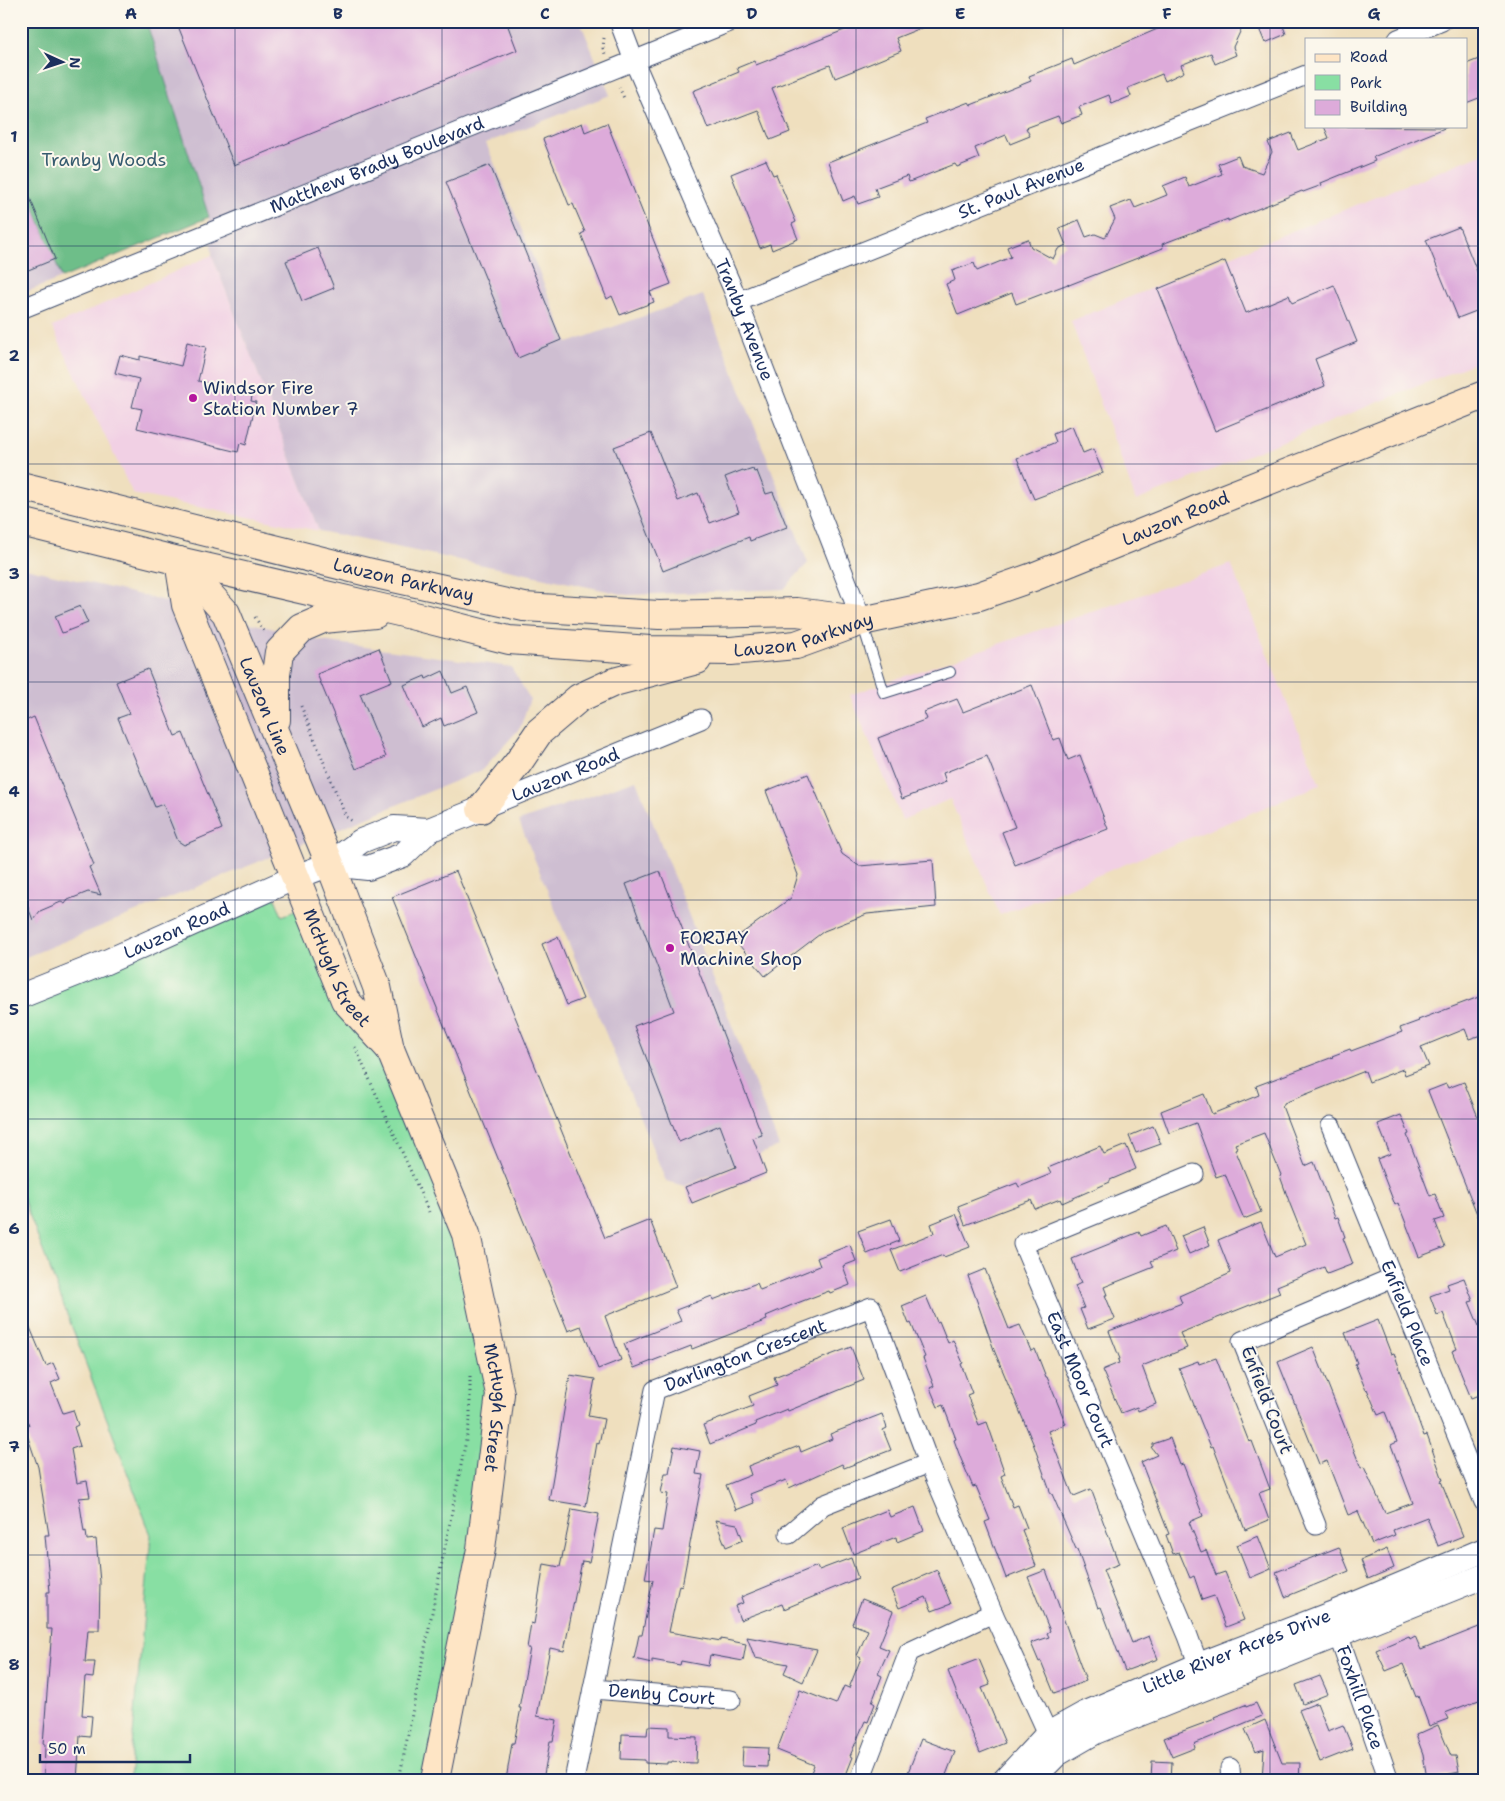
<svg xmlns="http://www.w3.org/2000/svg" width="1505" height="1801" font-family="'Shantell Sans',sans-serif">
  <rect width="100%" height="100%" fill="#fbf7ec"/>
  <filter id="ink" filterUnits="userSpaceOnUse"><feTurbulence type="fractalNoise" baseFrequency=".02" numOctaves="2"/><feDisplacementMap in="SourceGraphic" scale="10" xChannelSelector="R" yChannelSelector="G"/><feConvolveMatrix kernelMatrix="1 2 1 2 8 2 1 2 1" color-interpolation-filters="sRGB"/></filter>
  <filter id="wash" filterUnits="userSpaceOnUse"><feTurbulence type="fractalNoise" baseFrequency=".0096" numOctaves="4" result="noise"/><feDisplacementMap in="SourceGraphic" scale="20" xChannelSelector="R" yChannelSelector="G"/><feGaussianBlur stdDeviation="1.12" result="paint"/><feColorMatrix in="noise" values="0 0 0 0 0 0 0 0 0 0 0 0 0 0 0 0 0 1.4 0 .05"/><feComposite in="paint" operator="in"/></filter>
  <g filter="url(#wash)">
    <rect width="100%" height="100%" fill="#efdfbe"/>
    <!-- built -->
    <g fill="#f1d0e4">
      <path d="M1484,153V359L1136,501L1071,321Z"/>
      <path d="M212,255L319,531L133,494L52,327Z"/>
      <path d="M1231,564L1320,785L1000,915L950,799L902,820L850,695Z"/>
    </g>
    <!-- industrial -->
    <g fill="#cebed1">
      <path d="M146,21H580L610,95L486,143L568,343L703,295L808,563L784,589L627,595L319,531L212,255L209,217Z"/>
      <path d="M21,175L62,278L21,294Z"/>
      <path d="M21,567L149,597L321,641L511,667L530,699L520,728L482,770L21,959Z"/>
      <path d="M636,780L779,1146L685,1186L666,1181L519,821Z"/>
    </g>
    <!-- green -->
    <path fill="#88dfa3" stroke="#528780" d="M271,888L282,916L308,906L345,1000L390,1049L466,1234L500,1394L435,1780H129L151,1535L21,1193V996Z"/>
    <!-- forest -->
    <path fill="#6ebe89" stroke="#447674" d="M21,21H146L209,217L62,278L21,175Z"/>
    <g id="blocks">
      <!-- building -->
      <g fill="#ddabda">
        <path d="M176,21H506L517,50L234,165Z"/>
        <path d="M867,21L936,22L896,38L901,51L860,68L835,78L830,65L772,88L790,132L770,140L758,110L708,129L693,91L739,72L737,68L754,61L756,65Z"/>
        <path d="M1176,21H1245L1233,47L1236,55L1215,64L1211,53L1181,65L1184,72L1165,81L1162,74L1128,88L1131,96L1112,104L1109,95L1079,107L1082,115L1061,123L1058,116L1026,128L1030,136L1010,144L1006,135L975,148L979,158L957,167L955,164L909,182L907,176L875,188L878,197L858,204L855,196L843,201L828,162L927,123L925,119L969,102L971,105L1031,81L1029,76L1072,59L1074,65Z"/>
        <path d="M1256,21H1281L1286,34L1265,43Z"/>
        <path d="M1484,57V96L1466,103V64Z"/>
        <path d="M582,123L585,132L607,123L671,284L650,292L654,302L620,315L612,296L607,299L581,234L585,232L573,204L569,205L543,139Z"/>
        <path d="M1324,126L1447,127L1373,157L1375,161L1321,183L1322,185L1303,192L1302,191L1228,221V219L1162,244L1163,248L1069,285L1068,284L1016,304L1012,293L958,315L946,284L955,280L952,271L974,263L977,271L1011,257L1007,247L1028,239L1031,247L1053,259L1058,249L1066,245L1059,228L1079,220L1086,237L1095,234L1105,238L1115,219L1110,208L1131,200L1135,208L1167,195L1163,186L1185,177L1189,187L1222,174L1218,164L1238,156L1242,166L1262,173L1272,152L1268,142L1291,133L1298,150L1329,138Z"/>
        <path d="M766,160L773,175L776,174L789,205L796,222L792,224L798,239L772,250L770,244L760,248L731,174Z"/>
        <path d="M490,165L561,340L518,358L446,182Z"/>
        <path d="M21,176L55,259L21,273Z"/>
        <path d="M1459,227L1484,289V308L1458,318L1426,240Z"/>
        <path d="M318,248L334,288L302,301L286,261Z"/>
        <path d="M1225,261L1246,313L1289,295L1292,303L1334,285L1357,342L1315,359L1325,386L1215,431L1158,289Z"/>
        <path d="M187,342L206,347L198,381L248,393L247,394L252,396L251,401L256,402L246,445L240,443L238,452L137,428L142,409L132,407L139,379L115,373L120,355L140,360V356L181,366Z"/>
        <path d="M1072,426L1083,453L1093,449L1103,473L1034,499L1017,458L1056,442L1053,434Z"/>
        <path d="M651,433L678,501L698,493L710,523L739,512L725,477L743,470L744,472L753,469L754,472L757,471L766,494L773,492L787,527L750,541L749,537L663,571L614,447Z"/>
        <path d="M80,606L88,623L62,633L55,616Z"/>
        <path d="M379,648L392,681L360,694L386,757L356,769L317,674Z"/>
        <path d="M148,669L175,736L183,733L222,829L184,845L178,841L163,804L155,807L118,718L129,714L116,682Z"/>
        <path d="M443,671L452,693L467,687L478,712L444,726L441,718L422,727L404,685L425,676L426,679Z"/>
        <path d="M1032,685L1053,740L1060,738L1068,760L1080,755L1108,829L1015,865L1002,832L1015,827L987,756L943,773L946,782L902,799L878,738L927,719L924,712L957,699L963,712Z"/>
        <path d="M34,717L94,865L89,867L101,895L88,892L68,900L65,904L61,902L40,911L33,920L21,890V723Z"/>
        <path d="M808,774L842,854L859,866L933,860L936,907L867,914L824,931L765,976L734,939L791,898L798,875L766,791Z"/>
        <path d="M456,871L605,1238L650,1220L676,1287L605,1316L621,1360L598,1369L581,1326L568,1331L392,897Z"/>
        <path d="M660,871L762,1135L753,1138L766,1173L692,1203L685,1187L736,1167L720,1125L679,1142L634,1026L674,1011L626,884Z"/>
        <path d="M558,937L583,999L567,1005L542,944Z"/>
        <path d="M1484,995V1034L1469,1039L1465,1029L1421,1047L1429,1066L1405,1075L1403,1069L1369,1082L1365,1071L1284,1103V1105L1282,1106L1305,1166L1314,1162L1335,1218L1338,1217L1345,1237L1343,1238L1353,1264L1327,1274L1324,1267L1277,1286L1280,1293L1180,1333L1187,1348L1142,1366L1156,1404L1138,1411L1137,1407L1121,1413L1102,1370L1119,1363L1118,1360L1120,1359L1109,1331L1182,1303L1179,1296L1231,1273L1218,1240L1261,1222L1275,1257L1306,1244L1290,1204L1280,1176L1281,1175L1264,1133L1235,1144L1237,1148L1235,1149L1261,1212L1244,1219L1225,1174L1216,1177L1196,1123L1169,1133L1161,1111L1204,1094L1212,1114L1259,1095L1256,1086L1333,1057L1332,1056L1350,1049L1351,1051L1402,1032L1400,1028L1419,1021L1418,1020Z"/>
        <path d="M1464,1082L1484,1132L1483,1229L1428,1091L1446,1084L1448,1088Z"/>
        <path d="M1401,1115L1409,1134L1407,1135L1430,1196L1435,1194L1444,1218L1435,1221L1445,1247L1419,1257L1398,1203L1395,1205L1377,1159L1390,1154L1378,1124Z"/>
        <path d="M1153,1126L1161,1144L1136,1153L1129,1136Z"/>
        <path d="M1126,1145L1136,1169L1110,1180V1182L1062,1203L1060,1199L1035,1209L1031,1200L965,1225L958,1206L1017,1183L1019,1187L1051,1174L1048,1168L1100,1146L1104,1154Z"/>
        <path d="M956,1214L970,1247L944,1257L943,1255L900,1272L891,1250L934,1233L931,1224Z"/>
        <path d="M891,1219L899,1241L867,1254L858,1231Z"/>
        <path d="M1166,1226L1176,1251L1151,1261L1154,1267L1104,1287L1107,1295H1105L1115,1319L1088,1329L1080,1309L1084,1308L1075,1286L1081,1283L1072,1259L1139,1232L1141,1236Z"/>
        <path d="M1203,1227L1210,1245L1189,1254L1181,1236Z"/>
        <path d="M850,1245L856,1261L843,1266L850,1285L830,1293L829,1291L792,1305L766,1316L767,1320L692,1349L691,1346L634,1368L624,1344L681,1321L676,1310L712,1296L713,1300L757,1283L760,1290L820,1266L817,1258Z"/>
        <path d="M985,1269L1009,1329L1020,1325L1031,1351L1035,1349L1046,1377H1047L1066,1424L1048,1431L1072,1493L1074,1496L1091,1489L1119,1564L1103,1570L1132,1643L1149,1636L1158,1659L1125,1671L1101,1607L1098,1608L1077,1549H1076L1052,1494H1051L1033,1443L994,1350L978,1304L968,1276Z"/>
        <path d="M1464,1278L1473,1301L1469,1302L1484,1338V1393L1471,1398L1452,1351L1457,1349L1443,1313L1437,1315L1430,1296L1449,1289L1447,1284Z"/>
        <path d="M926,1296L937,1322L939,1321L948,1343L953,1340L963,1363L961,1364L972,1393L967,1395L979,1425L987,1422L1005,1474L1001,1476L1013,1507L1018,1505L1027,1528L1022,1530L1036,1566L1006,1578L985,1522L990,1520L976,1486L973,1487L961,1459L954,1440L956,1439L943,1405L938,1407L930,1388L934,1386L923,1358L925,1357L911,1323L909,1324L902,1306Z"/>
        <path d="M21,1306L46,1366L53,1363L60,1379L51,1383L63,1413L73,1410L78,1425L74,1427L80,1446L71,1449L77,1483L87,1481L90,1497L79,1498L84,1532L86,1531L87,1540L96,1539L100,1582L99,1630H88L85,1662H95L93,1678L85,1677L82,1715L92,1716L90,1737L80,1736L77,1780H44L45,1744H43L52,1629H47V1592H50L45,1535H49L38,1467L24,1426L29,1425L21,1404Z"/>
        <path d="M1378,1320L1391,1354L1394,1353L1424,1436L1427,1435L1443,1480L1441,1481L1463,1536L1438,1546L1427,1517L1393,1530L1395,1535L1372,1544L1358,1511L1348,1515L1327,1461L1319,1464L1278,1362L1313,1347L1361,1468L1364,1467L1385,1513L1413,1503L1391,1445L1397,1442L1385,1412L1378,1415L1367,1389L1366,1390L1365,1388L1355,1364L1357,1363L1345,1333Z"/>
        <path d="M851,1347L864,1380L788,1411L787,1409L755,1422L756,1425L710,1444L703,1425L753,1406L749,1396L777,1385L774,1377Z"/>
        <path d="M1216,1358L1249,1442L1252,1441L1270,1489L1259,1493L1269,1520L1245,1530L1213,1446L1211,1447L1179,1368L1198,1361L1199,1364Z"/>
        <path d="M570,1375L595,1379L588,1416L604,1419L599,1444L597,1443L586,1506L549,1500Z"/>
        <path d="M882,1414L887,1428L883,1430L891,1450L844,1468L842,1464L789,1488L786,1480L750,1494L754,1503L736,1510L726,1485L751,1475L748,1466L799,1446L801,1452L832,1439L830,1434Z"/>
        <path d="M1170,1438L1180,1465L1183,1464L1203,1516L1189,1522L1201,1552L1206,1550L1216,1575L1225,1572L1244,1620L1226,1627L1214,1596L1202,1600L1194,1576L1190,1578L1179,1552L1173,1554L1166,1535L1169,1534L1141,1462L1157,1455L1151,1447L1153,1446V1444Z"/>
        <path d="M674,1446L700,1451L696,1474L703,1475L682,1586L679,1585L669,1632L721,1641V1639L746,1644L743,1661L710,1655L708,1666L681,1661L680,1665L652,1660V1663L634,1659L639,1635H642L653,1580L645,1579L654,1530L662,1531L668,1494L661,1493L665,1473H669Z"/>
        <path d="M915,1507L924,1531L897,1542L896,1537L853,1554L843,1528L887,1510L890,1517Z"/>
        <path d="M572,1509L599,1514L589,1562L582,1561L564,1651L550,1648L537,1716L557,1720L553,1741H550L543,1780H506L512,1743H514L521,1708H519L530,1648H527L531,1623L534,1624L544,1564L560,1567Z"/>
        <path d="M715,1520L737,1524L743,1540L726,1547Z"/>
        <path d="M1258,1536L1271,1569L1250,1578L1237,1545Z"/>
        <path d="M1339,1547L1349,1571L1285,1597L1276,1572Z"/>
        <path d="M1387,1549L1394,1568L1368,1579L1361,1560Z"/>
        <path d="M851,1558L858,1578L784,1609L782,1604L740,1620L735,1606L743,1603L741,1597L817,1566L819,1570Z"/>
        <path d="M937,1570L951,1604L932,1611L926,1597L899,1608L891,1590Z"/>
        <path d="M1046,1570L1086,1681L1054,1693L1041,1661L1039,1662L1031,1643L1049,1637L1047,1633L1050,1631L1028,1577Z"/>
        <path d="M862,1599L893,1611L879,1646L889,1650L878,1674L882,1676L872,1702L875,1704L868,1722L865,1721L850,1756L853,1757L844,1780H808L814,1765L777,1750L800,1690L836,1704L844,1686L849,1688L861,1658L857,1656L868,1630L852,1624Z"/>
        <path d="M1484,1625V1698L1445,1713L1448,1719L1429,1726L1418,1696L1416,1697L1403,1664L1386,1671L1376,1650L1409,1636L1410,1639L1415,1636L1421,1650Z"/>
        <path d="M747,1637L817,1650L803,1682L784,1673L788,1664L755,1658Z"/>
        <path d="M979,1659L990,1685L982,1688L1005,1743L980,1753L948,1671Z"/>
        <path d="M1320,1676L1328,1694L1303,1704L1296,1685Z"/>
        <path d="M1256,1703L1262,1716L1194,1744L1195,1748L1172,1757L1164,1738L1215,1719L1214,1717L1245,1705L1246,1707Z"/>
        <path d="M1317,1703L1328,1731L1343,1725L1353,1749L1320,1762L1299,1710Z"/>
        <path d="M1265,1720L1282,1763H1300L1299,1780H1262L1264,1749L1255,1752L1245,1729Z"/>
        <path d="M1438,1725L1451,1756H1456L1459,1772L1427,1779L1423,1754L1416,1735Z"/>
        <path d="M648,1726L669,1727V1736L697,1737L696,1763L667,1762V1764L645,1763V1760L621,1759L622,1734L647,1735Z"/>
        <path d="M921,1739L955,1752L944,1780H905Z"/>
        <path d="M743,1747L768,1748L767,1767L742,1766Z"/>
        <path d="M1152,1761L1172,1762L1171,1780H1151Z"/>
      </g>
    </g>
  </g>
  <g filter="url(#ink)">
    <use href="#blocks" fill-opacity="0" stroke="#3b496c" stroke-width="1"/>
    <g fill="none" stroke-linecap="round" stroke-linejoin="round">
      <defs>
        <path id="service" d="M862,622L884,693L950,672"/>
        <g id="minor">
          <path id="s1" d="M619,21L634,61L733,289L862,621"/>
          <path d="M1398,39L1442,21"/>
          <path id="s2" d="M737,302L1306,75"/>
          <path id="s3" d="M21,309L732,21"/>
          <path id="s4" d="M484,808L701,719"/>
          <path id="s5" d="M1331,1126L1484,1502"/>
          <path id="s6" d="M1194,1174L1023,1244L1188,1636L1203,1677"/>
          <path d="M1316,1525L1242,1341L1392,1278"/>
          <path d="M789,1534L823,1505L929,1463"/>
          <path id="s7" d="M1334,1623L1389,1780"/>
          <path id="s8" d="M593,1689L731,1700"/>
          <path d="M1230,1768L1231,1780"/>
          <path id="s9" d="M574,1780L655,1390L871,1307L929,1463L993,1613L1054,1747"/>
          <path d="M860,1780L909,1652L993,1613"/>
        </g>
        <g id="tertiary">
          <path d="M330,864L368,868L403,855L429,830L481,809"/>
          <path id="s10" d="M21,996L106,962L296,877L330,864L361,841L394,828L429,830"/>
          <path id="s11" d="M1005,1780L1048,1734L1084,1714L1199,1665L1331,1614L1484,1550"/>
          <path d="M1031,1780L1057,1754L1095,1732L1484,1576"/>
        </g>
        <g id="secondary">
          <path id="s12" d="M21,486L367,572L524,607L659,615L797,612L858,620"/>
          <path id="s13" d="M21,522L179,561L399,612L509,640L650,650L731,651L796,645L862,621L979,596L1033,577L1169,522L1217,501L1484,395"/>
          <path id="s14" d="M179,561L226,613L330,864L377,987L390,1049L466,1234L500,1394L481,1549L435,1780"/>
          <path id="s15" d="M179,561L186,605L345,1000L390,1049"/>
          <path d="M276,720V674L279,652L302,628L323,619L375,614"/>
          <path d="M481,809L518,763L539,732L579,698L614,682L697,660"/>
        </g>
      </defs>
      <!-- service casing -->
      <use href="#service" stroke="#3b496c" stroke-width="12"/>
      <!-- minor casing -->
      <use href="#minor" stroke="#3b496c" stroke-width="21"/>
      <!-- tertiary casing -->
      <use href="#tertiary" stroke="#3b496c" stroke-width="26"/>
      <!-- secondary casing -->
      <use href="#secondary" stroke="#3b496c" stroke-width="30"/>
      <!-- path -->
      <g stroke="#3b496c" stroke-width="3" stroke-dasharray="1 4" stroke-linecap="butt">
        <path d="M604,38L603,48L605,54"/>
        <path d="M619,87L624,98"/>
        <path d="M255,617L265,633"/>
        <path d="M301,706L346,817L353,822"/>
        <path d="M355,1047L429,1212"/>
        <path d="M399,1780L470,1420V1372"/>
      </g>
      <!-- service -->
      <use href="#service" stroke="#fff" stroke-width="10"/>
      <!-- minor -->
      <use href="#minor" stroke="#fff" stroke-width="19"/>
      <!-- tertiary -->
      <use href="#tertiary" stroke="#fff" stroke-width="24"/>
      <!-- secondary -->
      <use href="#secondary" stroke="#fee5c5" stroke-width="28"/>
    </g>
  </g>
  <!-- grid -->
  <path fill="none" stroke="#1b2f5e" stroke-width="1" stroke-opacity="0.55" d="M235,21V1780M442,21V1780M649,21V1780M856,21V1780M1063,21V1780M1270,21V1780M21,246H1484M21,464H1484M21,682H1484M21,900H1484M21,1119H1484M21,1337H1484M21,1555H1484"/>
  <!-- markers -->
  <g fill="#b5179e" stroke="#fbf7ec" stroke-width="2">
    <circle cx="193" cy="398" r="5"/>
    <circle cx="670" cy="948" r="5"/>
  </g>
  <g text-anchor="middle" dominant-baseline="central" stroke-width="4" stroke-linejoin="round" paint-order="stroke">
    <!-- park labels -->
    <g font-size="18" fill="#365b6f" stroke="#fbf7ec">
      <text x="104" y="160">Tranby Woods</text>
    </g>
    <!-- street labels -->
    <g font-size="18" fill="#1b2f5e" stroke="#fbf7ec">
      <text stroke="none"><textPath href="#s3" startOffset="384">Matthew Brady Boulevard</textPath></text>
      <text stroke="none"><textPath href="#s2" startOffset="306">St. Paul Avenue</textPath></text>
      <text stroke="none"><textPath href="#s1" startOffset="324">Tranby Avenue</textPath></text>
      <text stroke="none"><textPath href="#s13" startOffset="1191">Lauzon Road</textPath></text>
      <text stroke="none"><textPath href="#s12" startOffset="394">Lauzon Parkway</textPath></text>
      <text stroke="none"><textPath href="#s13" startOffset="799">Lauzon Parkway</textPath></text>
      <text stroke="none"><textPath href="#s14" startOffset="171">Lauzon Line</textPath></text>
      <text stroke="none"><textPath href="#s4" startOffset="88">Lauzon Road</textPath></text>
      <text stroke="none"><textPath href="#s10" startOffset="169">Lauzon Road</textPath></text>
      <text stroke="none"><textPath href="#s15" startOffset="438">McHugh Street</textPath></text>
      <text stroke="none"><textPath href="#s5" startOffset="202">Enfield Place</textPath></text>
      <text stroke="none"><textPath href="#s9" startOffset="495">Darlington Crescent</textPath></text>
      <text stroke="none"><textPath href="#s6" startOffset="332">East Moor Court</textPath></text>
      <text transform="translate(1267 1400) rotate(69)">Enfield Court</text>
      <text stroke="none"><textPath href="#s14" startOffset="914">McHugh Street</textPath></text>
      <text stroke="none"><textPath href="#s11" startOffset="269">Little River Acres Drive</textPath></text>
      <text stroke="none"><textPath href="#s8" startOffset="69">Denby Court</textPath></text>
      <text stroke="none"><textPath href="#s7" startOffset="79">Foxhill Place</textPath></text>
    </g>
    <!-- poi labels -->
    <g font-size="18" fill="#1b2f5e" stroke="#fbf7ec" text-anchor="start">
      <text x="203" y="388">Windsor Fire<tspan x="203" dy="21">Station Number 7</tspan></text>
      <text x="680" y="938">FORJAY<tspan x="680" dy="21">Machine Shop</tspan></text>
    </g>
  </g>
  <!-- margin -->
  <rect width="1505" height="1801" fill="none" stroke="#fbf7ec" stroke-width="55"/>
  <!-- legend -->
  <rect x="1305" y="38" width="162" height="90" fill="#fbf7ec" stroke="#a1a7b3"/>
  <rect x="1315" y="54" width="25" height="8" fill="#fee5c5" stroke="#a1a7b3"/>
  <text x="1350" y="62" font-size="15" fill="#1b2f5e">Road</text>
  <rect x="1315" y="75" width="25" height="15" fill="#88dfa3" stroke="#a1a7b3"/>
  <text x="1350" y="88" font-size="15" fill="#1b2f5e">Park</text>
  <rect x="1315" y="100" width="25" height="15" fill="#ddabda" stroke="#a1a7b3"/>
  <text x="1350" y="112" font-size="15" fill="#1b2f5e">Building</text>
  <!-- north arrow -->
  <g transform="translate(62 62) rotate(93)" stroke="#fbf7ec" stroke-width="4" paint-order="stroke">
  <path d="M0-4L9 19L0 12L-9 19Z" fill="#1b2f5e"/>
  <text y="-8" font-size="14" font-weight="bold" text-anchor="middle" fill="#1b2f5e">N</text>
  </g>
  <!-- scale -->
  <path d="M40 1754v8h150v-8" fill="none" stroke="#1b2f5e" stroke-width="2.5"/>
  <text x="48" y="1754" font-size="15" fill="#1b2f5e" stroke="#fbf7ec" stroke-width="4" paint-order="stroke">50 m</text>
  <rect x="28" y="28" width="1450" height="1746" fill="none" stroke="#1b2f5e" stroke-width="2"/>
  <g font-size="16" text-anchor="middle" font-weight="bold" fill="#1b2f5e">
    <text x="131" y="19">A</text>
    <text x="338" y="19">B</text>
    <text x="545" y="19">C</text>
    <text x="752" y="19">D</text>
    <text x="960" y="19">E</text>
    <text x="1167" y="19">F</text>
    <text x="1374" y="19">G</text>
    <text x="14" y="142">1</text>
    <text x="14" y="361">2</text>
    <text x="14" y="579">3</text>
    <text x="14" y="797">4</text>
    <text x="14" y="1015">5</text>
    <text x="14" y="1234">6</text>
    <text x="14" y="1452">7</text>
    <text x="14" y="1670">8</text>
  </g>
</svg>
